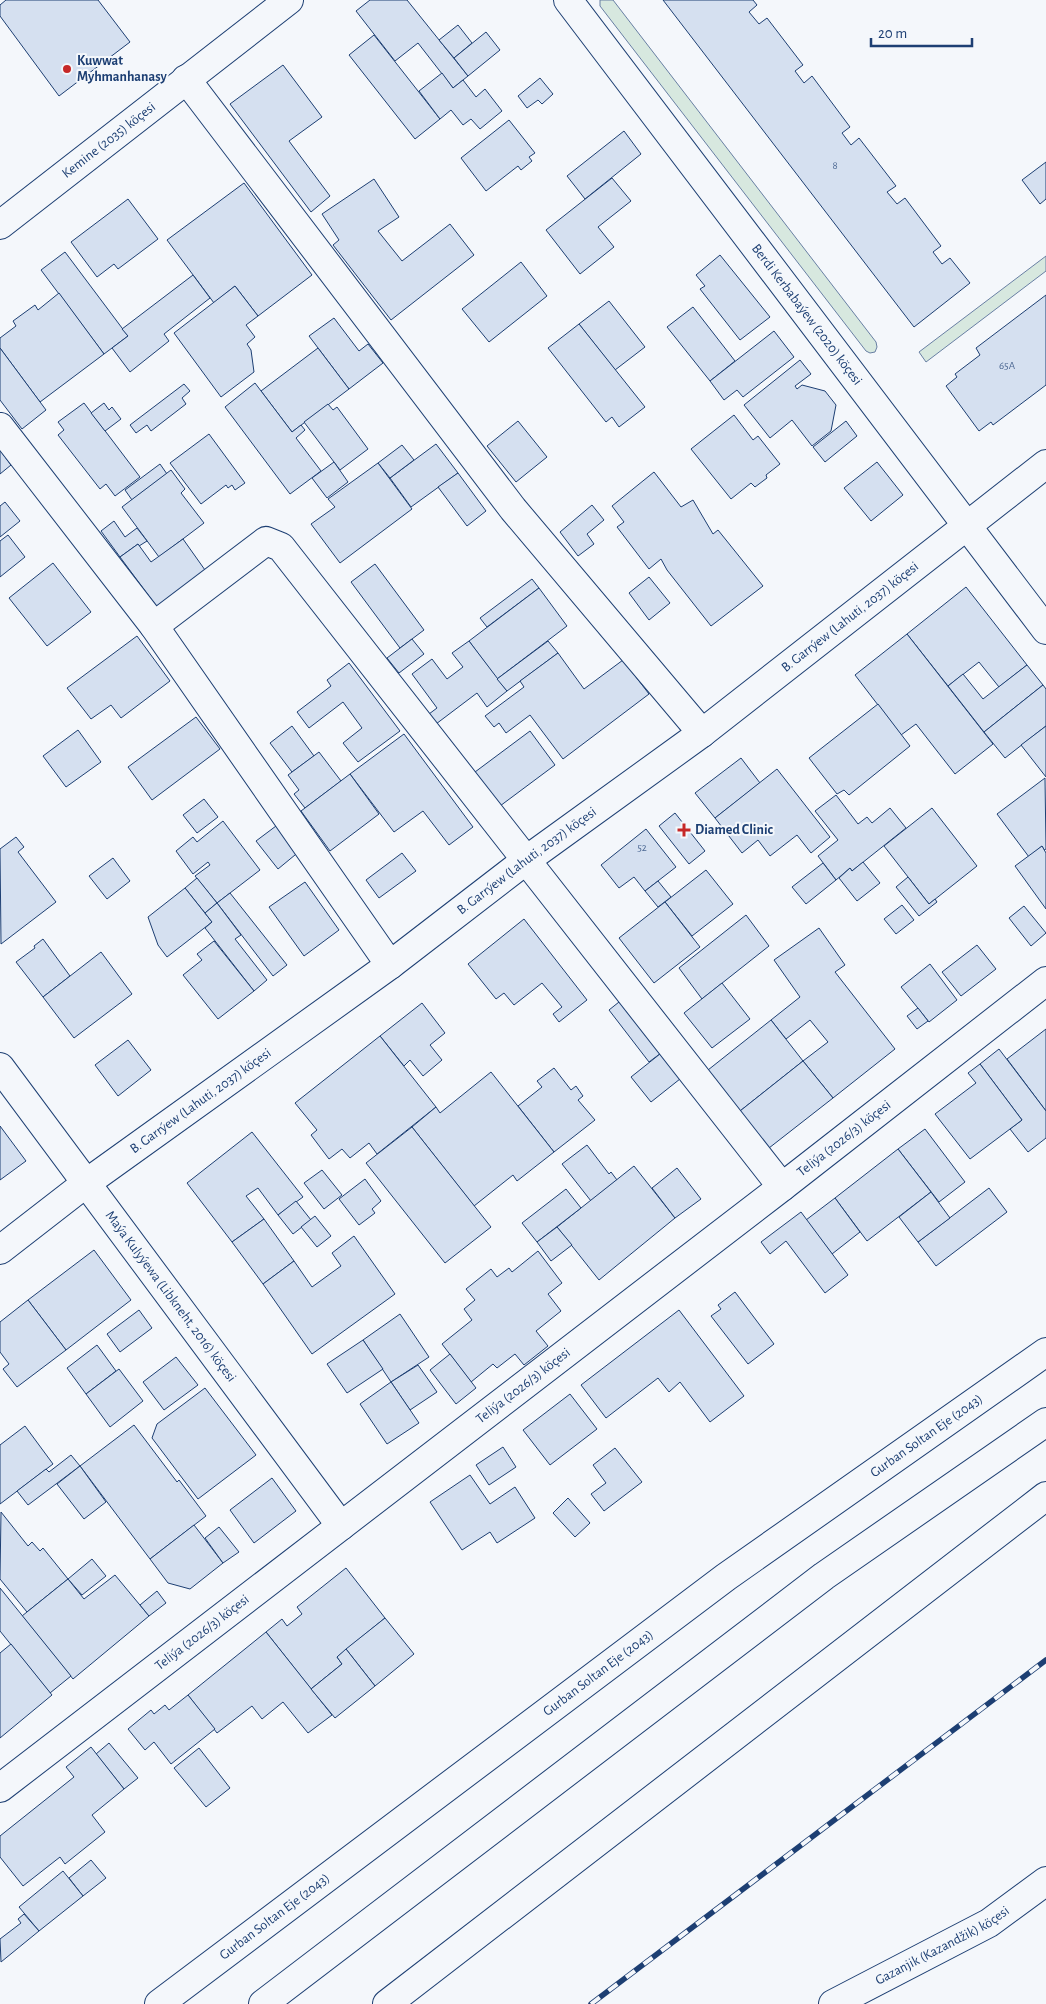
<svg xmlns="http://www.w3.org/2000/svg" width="1046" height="2004" font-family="'Alegreya Sans',sans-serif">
  <rect width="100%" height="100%" fill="#f4f7fb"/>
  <!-- green -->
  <g fill="#d7e8df" stroke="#687fa3">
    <path d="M600,0H613L876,342L877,347L875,352L870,353L866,351L600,6Z"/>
    <path d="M1046,256V271L926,362L919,352Z"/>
  </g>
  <!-- building -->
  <g fill="#d5e0f0" stroke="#1d3f73">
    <path d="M6,0H98L130,42L59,96L0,16V5Z"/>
    <path d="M370,0H407L468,76L453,88L418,43L395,61L356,11Z"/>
    <path d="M663,0H753L757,5L749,12L759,24L767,18L803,65L795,71L804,83L812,76L850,127L842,133L851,145L859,138L896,186L887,192L897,204L905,198L941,246L933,252L942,264L950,258L970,283L914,327Z"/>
    <path d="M458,25L472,43L454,58L439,40Z"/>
    <path d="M486,32L500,50L468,76L454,58Z"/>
    <path d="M374,35L440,119L415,139L349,55Z"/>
    <path d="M283,65L322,117L289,141L330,196L311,212L230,104Z"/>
    <path d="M442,73L453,88L463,80L476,97L485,89L502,111L480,129L471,119L463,125L451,110L440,119L419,91Z"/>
    <path d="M540,78L553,94L542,104L538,100L527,108L518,96Z"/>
    <path d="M509,120L535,153L529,157L532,161L521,170L518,166L486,191L461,158Z"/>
    <path d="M624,131L641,154L585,199L567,176Z"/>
    <path d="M1046,162V199L1040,204L1022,180Z"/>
    <path d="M612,178L631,201L598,227L614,247L580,274L546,230Z"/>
    <path d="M374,179L399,217L378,231L402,261L450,224L474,255L391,320L333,245L339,240L322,214Z"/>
    <path d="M244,183L312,275L258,316L235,286L214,303L167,240Z"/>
    <path d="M128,199L158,239L118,269L114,264L97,277L71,242Z"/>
    <path d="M65,252L128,336L104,354L41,270Z"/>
    <path d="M720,255L770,317L740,340L700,289L705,286L696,275Z"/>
    <path d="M521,262L547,296L489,342L462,309Z"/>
    <path d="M193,275L210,298L164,334L169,341L130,372L112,348L128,336L122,329Z"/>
    <path d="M235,286L258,316L246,325L255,337L247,344L251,350L254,372L221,397L174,333Z"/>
    <path d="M59,293L104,354L40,402L0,348V338L16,326L13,321L35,305L38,310Z"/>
    <path d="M1046,295V385L993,425L991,422L979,431L946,386L957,377L955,374L980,355L976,348Z"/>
    <path d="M609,301L645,347L615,370L579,324Z"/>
    <path d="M693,307L735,361L710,381L667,327Z"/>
    <path d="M334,318L359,351L368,344L383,363L349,389L309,336Z"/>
    <path d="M579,324L645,407L619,427L612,417L606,422L548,348Z"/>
    <path d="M774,331L794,357L743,397L737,390L724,400L710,381Z"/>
    <path d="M0,348L46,410L22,429L0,400Z"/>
    <path d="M318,348L349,389L292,432L261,391Z"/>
    <path d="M800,360L811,374L795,386L797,389L802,385L825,391L836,405L831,431L812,446L792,420L770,438L744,405Z"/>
    <path d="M255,383L292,432L301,425L305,430L296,438L321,471L290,494L225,407Z"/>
    <path d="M184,384L190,391L182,398L186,404L151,431L147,425L136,433L130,425Z"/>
    <path d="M84,403L140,477L115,496L106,484L100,489L58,435L64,430L58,422Z"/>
    <path d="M104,403L109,410L112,407L121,419L105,431L91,413Z"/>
    <path d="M328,404L333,410L337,407L368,449L340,470L304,422Z"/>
    <path d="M734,415L753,440L758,436L780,464L766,475L767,478L755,487L751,483L731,499L691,449Z"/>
    <path d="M518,421L547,457L516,482L487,446Z"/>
    <path d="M846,421L857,436L825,462L813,447Z"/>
    <path d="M209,434L245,483L235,490L232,485L228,488L226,485L201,504L170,463Z"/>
    <path d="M436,444L458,473L411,507L390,478Z"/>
    <path d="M402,445L414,460L390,478L378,463Z"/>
    <path d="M0,450L11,465L0,474Z"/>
    <path d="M334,462L348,482L327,498L312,478Z"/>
    <path d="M877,462L903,495L871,521L844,488Z"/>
    <path d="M378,463L412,509L340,563L311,524L335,507L328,499Z"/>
    <path d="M160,464L167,474L132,500L125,490Z"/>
    <path d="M171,470L185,489L181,493L204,523L159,557L122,507Z"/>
    <path d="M654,472L681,507L693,500L713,534L718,530L763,586L711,626L667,570L661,559L649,569L617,527L624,522L612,506Z"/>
    <path d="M458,473L486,511L467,526L438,487Z"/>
    <path d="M5,502L20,521L0,537V506Z"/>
    <path d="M592,505L604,520L587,534L594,544L578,556L560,532Z"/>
    <path d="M114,521L125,537L137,528L147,541L139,546L138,544L120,557L101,531Z"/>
    <path d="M8,535L25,557L0,577V541Z"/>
    <path d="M183,539L205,570L157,607L120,557L138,544L151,562Z"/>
    <path d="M53,563L91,612L47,646L9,598Z"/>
    <path d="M375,564L424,630L400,648L351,582Z"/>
    <path d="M649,577L670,603L649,620L629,593Z"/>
    <path d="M532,579L539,588L487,627L480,618Z"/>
    <path d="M966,587L1027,665L999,687L979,662L948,686L907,634Z"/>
    <path d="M539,588L567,626L497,679L469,641Z"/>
    <path d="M907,634L993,744L955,774L916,724L901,735L855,675Z"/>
    <path d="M137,636L170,681L121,718L111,705L91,719L67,688Z"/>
    <path d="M412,639L424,654L399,673L387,658Z"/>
    <path d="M469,641L507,691L487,707L477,693L436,724L429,714L437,708L412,674L432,659L447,679L463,667L452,653Z"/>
    <path d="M548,641L558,653L507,691L497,679Z"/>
    <path d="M558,653L584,689L623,660L649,694L563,759L530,715L506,733L499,723L494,727L485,716L524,687L520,681Z"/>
    <path d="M349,663L400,731L358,762L343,743L362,728L343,702L309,728L297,712L331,686L327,680Z"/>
    <path d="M1027,665L1043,685L984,732L948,686L963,674L983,699Z"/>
    <path d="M1043,685L1046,689V726L1005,758L984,732Z"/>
    <path d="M878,704L910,746L849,795L844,790L837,794L809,758Z"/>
    <path d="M196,717L220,749L152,800L128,767Z"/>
    <path d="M292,726L314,756L292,772L270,743Z"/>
    <path d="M1046,726V777L1021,745Z"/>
    <path d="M78,730L101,762L66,787L43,756Z"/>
    <path d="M530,731L555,765L500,806L475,772Z"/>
    <path d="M404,734L473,827L449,845L423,811L394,832L350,774Z"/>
    <path d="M319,752L341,781L305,808L294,794L299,790L288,775Z"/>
    <path d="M741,758L760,783L715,818L695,793Z"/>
    <path d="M777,769L830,837L811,853L797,835L770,856L758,840L742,853L715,818Z"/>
    <path d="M350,774L379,814L330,851L301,811Z"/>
    <path d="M1045,778L1046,849L1044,850L1042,846L1029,857L997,814Z"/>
    <path d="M836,795L858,824L867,817L872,823L890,808L906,828L852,871L850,868L836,880L818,856L838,840L815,811Z"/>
    <path d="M204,799L218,817L197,833L183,815Z"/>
    <path d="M932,808L977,866L929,904L884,846Z"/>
    <path d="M675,813L705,851L689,864L659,826Z"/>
    <path d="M223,821L260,870L217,903L195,876L210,865L208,862L193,874L176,851L193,837L197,842Z"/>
    <path d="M280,823L301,850L278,869L256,841Z"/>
    <path d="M646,829L676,867L645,891L634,877L619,888L601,865Z"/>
    <path d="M16,837L24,847L18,852L56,902L1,944L0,849Z"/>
    <path d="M1042,846L1046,853V909L1015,866Z"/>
    <path d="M402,853L416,871L379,898L366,880Z"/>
    <path d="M113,858L130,881L107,899L89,876Z"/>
    <path d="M863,862L880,883L857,901L839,878L850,868L852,871Z"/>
    <path d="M823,863L836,880L806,904L792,887Z"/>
    <path d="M706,870L733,904L692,936L665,902Z"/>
    <path d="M908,877L929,904L935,899L937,902L919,916L896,887Z"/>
    <path d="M197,878L217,903L205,913L185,888Z"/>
    <path d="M658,881L671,897L658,907L645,891Z"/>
    <path d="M305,882L339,930L304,956L269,907Z"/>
    <path d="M185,888L212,922L167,957L158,945L148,917Z"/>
    <path d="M230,893L287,965L273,976L217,903Z"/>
    <path d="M665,902L700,947L654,983L619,938Z"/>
    <path d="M217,903L241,935L235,939L267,980L254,991L205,928L212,922L205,913Z"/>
    <path d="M902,905L914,920L896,934L884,919Z"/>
    <path d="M1024,906L1046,933L1031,946L1009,918Z"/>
    <path d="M746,915L769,946L702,999L679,968Z"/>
    <path d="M524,919L587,1000L559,1022L553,1014L562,1007L542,983L514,1005L504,993L496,999L468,964Z"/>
    <path d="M819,928L845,965L835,972L895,1049L833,1098L803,1061L828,1042L810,1020L786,1039L771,1020L800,997L774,960Z"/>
    <path d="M43,939L70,976L43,997L16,962L35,948L34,946Z"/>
    <path d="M214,941L254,991L218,1019L183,975L202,960L197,954Z"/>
    <path d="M977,945L996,969L961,996L942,972Z"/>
    <path d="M101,952L132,994L74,1038L43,997Z"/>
    <path d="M930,964L957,1000L929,1022L901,987Z"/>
    <path d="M722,983L750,1019L712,1048L684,1013Z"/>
    <path d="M624,998L665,1050L649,1062L609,1010Z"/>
    <path d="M422,1003L445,1033L430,1045L442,1060L423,1076L410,1060L404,1066L380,1036Z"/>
    <path d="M918,1008L928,1021L917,1029L907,1016Z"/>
    <path d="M771,1020L803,1061L740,1111L708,1070Z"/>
    <path d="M1046,1029V1111L1007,1059Z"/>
    <path d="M380,1036L436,1107L377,1154L369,1143L350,1158L342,1149L329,1159L311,1135L317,1130L295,1103Z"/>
    <path d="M128,1040L151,1070L118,1096L95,1065Z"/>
    <path d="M999,1049L1046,1111V1138L1028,1152L1010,1129L1022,1120L980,1064Z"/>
    <path d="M665,1050L685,1075L651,1102L631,1077Z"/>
    <path d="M803,1061L833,1098L769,1148L740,1111Z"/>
    <path d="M980,1064L1022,1120L970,1159L935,1114L976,1083L968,1073Z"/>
    <path d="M554,1068L571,1090L576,1086L583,1096L578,1100L595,1120L554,1152L518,1106L542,1087L537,1081Z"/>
    <path d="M491,1072L554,1152L517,1181L513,1175L474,1206L412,1127L436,1107L440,1113Z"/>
    <path d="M0,1126L26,1161L0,1180Z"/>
    <path d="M412,1127L491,1227L445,1263L366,1163Z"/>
    <path d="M925,1129L965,1182L939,1202L898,1149Z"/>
    <path d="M252,1132L303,1197L278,1215L258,1188L246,1196L264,1219L232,1242L187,1183Z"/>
    <path d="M587,1145L609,1174L611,1172L617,1180L591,1201L562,1164Z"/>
    <path d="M898,1149L931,1192L867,1241L835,1198Z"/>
    <path d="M634,1166L675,1218L599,1280L557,1227Z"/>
    <path d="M677,1168L701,1199L675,1218L652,1188Z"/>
    <path d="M322,1170L342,1195L324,1209L304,1183Z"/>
    <path d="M365,1179L381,1201L372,1209L375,1213L359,1225L339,1199Z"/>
    <path d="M989,1188L1007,1212L936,1266L918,1242Z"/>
    <path d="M566,1189L581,1208L537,1242L522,1223Z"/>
    <path d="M931,1192L950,1218L918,1242L899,1217Z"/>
    <path d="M835,1198L860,1232L832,1254L806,1220Z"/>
    <path d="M296,1201L311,1220L293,1234L278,1215Z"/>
    <path d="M801,1212L848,1275L825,1293L786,1241L770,1254L761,1242Z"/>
    <path d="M315,1216L331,1236L317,1247L301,1227Z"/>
    <path d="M264,1219L294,1261L263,1284L232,1242Z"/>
    <path d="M557,1227L572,1245L551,1261L537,1242Z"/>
    <path d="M354,1236L395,1294L312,1354L263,1284L294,1261L312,1287L341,1266L332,1253Z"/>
    <path d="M94,1250L131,1300L66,1350L28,1300Z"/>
    <path d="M538,1251L562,1283L548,1294L561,1311L536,1331L548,1346L524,1365L515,1354L497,1368L493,1364L471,1382L442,1344L472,1320L464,1309L475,1300L466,1289L491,1269L497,1277L509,1268L512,1272Z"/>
    <path d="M735,1292L774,1344L748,1364L711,1316L721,1309L718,1305Z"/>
    <path d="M28,1300L66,1350L17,1387L3,1369L9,1364L0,1352V1322Z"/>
    <path d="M139,1310L152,1328L120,1352L107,1334Z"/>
    <path d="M679,1310L744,1396L710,1422L680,1382L669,1392L658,1378L606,1418L581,1385Z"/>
    <path d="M400,1314L429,1357L391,1382L363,1340Z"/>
    <path d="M363,1340L383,1369L347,1393L327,1364Z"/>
    <path d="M97,1345L116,1371L86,1394L67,1368Z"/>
    <path d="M450,1354L476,1388L456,1404L430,1370Z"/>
    <path d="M176,1357L198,1385L164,1410L143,1382Z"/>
    <path d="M418,1365L437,1392L410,1410L391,1382Z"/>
    <path d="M119,1369L143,1401L110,1427L86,1394Z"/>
    <path d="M391,1382L419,1423L387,1444L360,1404Z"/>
    <path d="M205,1388L256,1455L198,1499L152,1438L157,1424Z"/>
    <path d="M570,1394L597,1429L550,1465L523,1430Z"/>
    <path d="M134,1425L177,1482L179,1480L206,1516L150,1559L80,1466Z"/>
    <path d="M25,1426L53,1464L0,1504V1445Z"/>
    <path d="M503,1447L516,1467L489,1485L476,1465Z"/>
    <path d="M615,1448L642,1482L604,1511L591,1494L606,1483L593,1465Z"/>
    <path d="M71,1455L80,1466L28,1505L17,1491L46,1469L49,1472Z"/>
    <path d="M80,1466L106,1502L84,1519L57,1484Z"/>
    <path d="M470,1475L490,1504L515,1487L535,1518L497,1543L490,1532L462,1550L430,1502Z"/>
    <path d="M272,1478L296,1511L254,1543L230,1510Z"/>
    <path d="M568,1498L590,1523L575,1537L553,1513Z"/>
    <path d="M1,1512L28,1546L32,1542L40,1551L43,1548L68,1579L27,1612L0,1579Z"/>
    <path d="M194,1525L223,1563L190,1589L168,1583L150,1559Z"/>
    <path d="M219,1527L239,1552L223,1563L205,1538Z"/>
    <path d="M92,1559L106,1576L82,1595L68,1579Z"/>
    <path d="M346,1568L385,1618L337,1657L342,1664L311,1689L266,1632L282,1619L287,1626L302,1614L297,1607Z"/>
    <path d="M115,1575L149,1616L73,1679L22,1616L68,1579L84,1599Z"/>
    <path d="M0,1588L71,1676L50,1693L0,1631Z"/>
    <path d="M157,1591L166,1603L149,1616L140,1605Z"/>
    <path d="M385,1618L414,1654L375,1686L346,1649Z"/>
    <path d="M266,1632L332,1715L308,1733L283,1702L262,1719L252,1706L217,1733L188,1695Z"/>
    <path d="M11,1644L52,1695L0,1738V1653Z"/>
    <path d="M346,1649L375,1686L335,1718L311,1689L342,1664L337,1657Z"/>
    <path d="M188,1695L215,1729L171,1764L154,1742L145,1750L128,1729L151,1710L154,1714L165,1705L169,1710Z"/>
    <path d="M109,1743L138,1778L124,1789L96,1754Z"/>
    <path d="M91,1747L124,1789L92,1815L105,1832L65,1864L60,1857L23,1886L0,1857V1836L74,1777L66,1767Z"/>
    <path d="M199,1748L230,1788L206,1807L174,1768Z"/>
    <path d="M91,1860L106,1878L83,1896L69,1878Z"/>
    <path d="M63,1871L83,1896L39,1931L19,1907Z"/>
    <path d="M24,1914L39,1931L1,1962L0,1939L21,1923L18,1919Z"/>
  </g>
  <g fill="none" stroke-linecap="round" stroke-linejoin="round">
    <defs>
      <g id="minor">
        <path id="s1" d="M568,0L1046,630"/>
        <path d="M186,79L513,509L702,733"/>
        <path id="s2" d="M0,225L289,0"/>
        <path d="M0,427L154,626L390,965"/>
        <path d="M154,626L266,541L281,547L782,1187"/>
        <path id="s3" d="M0,1067L341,1526"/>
        <path id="s4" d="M0,1250L85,1184L390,965L525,861L702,733L1046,464"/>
        <path id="s5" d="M0,1788L782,1187L1046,981"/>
        <path id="s6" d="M833,2004L989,1923L1046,1881"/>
      </g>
      <g id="trunk">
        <path id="s7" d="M159,2004L726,1577L1046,1352"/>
        <path d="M263,2004L824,1576L1046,1422"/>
        <path d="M387,2004L1046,1496"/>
      </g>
    </defs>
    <!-- minor casing -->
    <use href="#minor" stroke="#1d3f73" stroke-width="30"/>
    <!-- trunk casing -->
    <use href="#trunk" stroke="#1d3f73" stroke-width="30"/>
    <!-- minor -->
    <use href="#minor" stroke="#f4f7fb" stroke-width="28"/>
    <!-- trunk -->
    <use href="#trunk" stroke="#f4f7fb" stroke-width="28"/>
    <defs>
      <path id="rail" d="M591,2004L1046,1660"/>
    </defs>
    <!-- rail casing -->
    <use href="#rail" stroke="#1d3f73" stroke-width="5.5"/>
    <!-- rail -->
    <use href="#rail" stroke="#f4f7fb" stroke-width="4" stroke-dasharray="11" stroke-linecap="butt"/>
  </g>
  <!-- markers -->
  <g fill="#c62828" stroke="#f4f7fb" stroke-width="2">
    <circle cx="67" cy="69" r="5"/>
    <path d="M681.5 822.5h5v5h5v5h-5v5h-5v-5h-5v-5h5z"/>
  </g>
  <g text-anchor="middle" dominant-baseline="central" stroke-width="4" stroke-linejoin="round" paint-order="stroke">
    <!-- number labels -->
    <g font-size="11" fill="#4b6792">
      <text x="835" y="165">8</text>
      <text x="1007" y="365">65A</text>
      <text x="642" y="847">52</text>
    </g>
    <!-- poi labels -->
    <g font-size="14" font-weight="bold" fill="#1d3f73" stroke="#f4f7fb" text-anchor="start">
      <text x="77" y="61">Kuwwat<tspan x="77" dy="16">Myhmanhanasy</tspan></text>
      <text x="695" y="830">Diamed Clinic</text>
    </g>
    <!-- street labels -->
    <g font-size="14" fill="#1d3f73" stroke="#f4f7fb">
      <text stroke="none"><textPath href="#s2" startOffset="138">Kemine (2035) köçesi</textPath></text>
      <text stroke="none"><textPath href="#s1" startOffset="395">Berdi Kerbabaýew (2020) köçesi</textPath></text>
      <text stroke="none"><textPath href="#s4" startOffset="1060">B. Garrýew (Lahuti, 2037) köçesi</textPath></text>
      <text stroke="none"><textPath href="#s4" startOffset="655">B. Garrýew (Lahuti, 2037) köçesi</textPath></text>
      <text stroke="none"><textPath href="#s4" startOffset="250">B. Garrýew (Lahuti, 2037) köçesi</textPath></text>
      <text stroke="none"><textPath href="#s5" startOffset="1065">Teliýa (2026/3) köçesi</textPath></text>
      <text stroke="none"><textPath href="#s3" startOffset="286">Maýa Kulyýewa (Libkneht, 2016) köçesi</textPath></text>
      <text stroke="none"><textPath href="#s5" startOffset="660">Teliýa (2026/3) köçesi</textPath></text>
      <text stroke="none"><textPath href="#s7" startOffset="955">Gurban Soltan Eje (2043)</textPath></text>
      <text stroke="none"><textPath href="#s5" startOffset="255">Teliýa (2026/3) köçesi</textPath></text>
      <text stroke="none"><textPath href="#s7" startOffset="550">Gurban Soltan Eje (2043)</textPath></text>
      <text stroke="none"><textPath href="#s7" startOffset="145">Gurban Soltan Eje (2043)</textPath></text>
      <text stroke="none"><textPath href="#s6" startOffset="124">Gazanjik (Kazandžik) köçesi</textPath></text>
    </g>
  </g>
  <!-- scale -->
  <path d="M871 38v8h101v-8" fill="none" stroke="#1d3f73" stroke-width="2.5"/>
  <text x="878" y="38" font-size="15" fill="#1d3f73" stroke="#f4f7fb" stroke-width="4" paint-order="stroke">20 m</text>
</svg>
